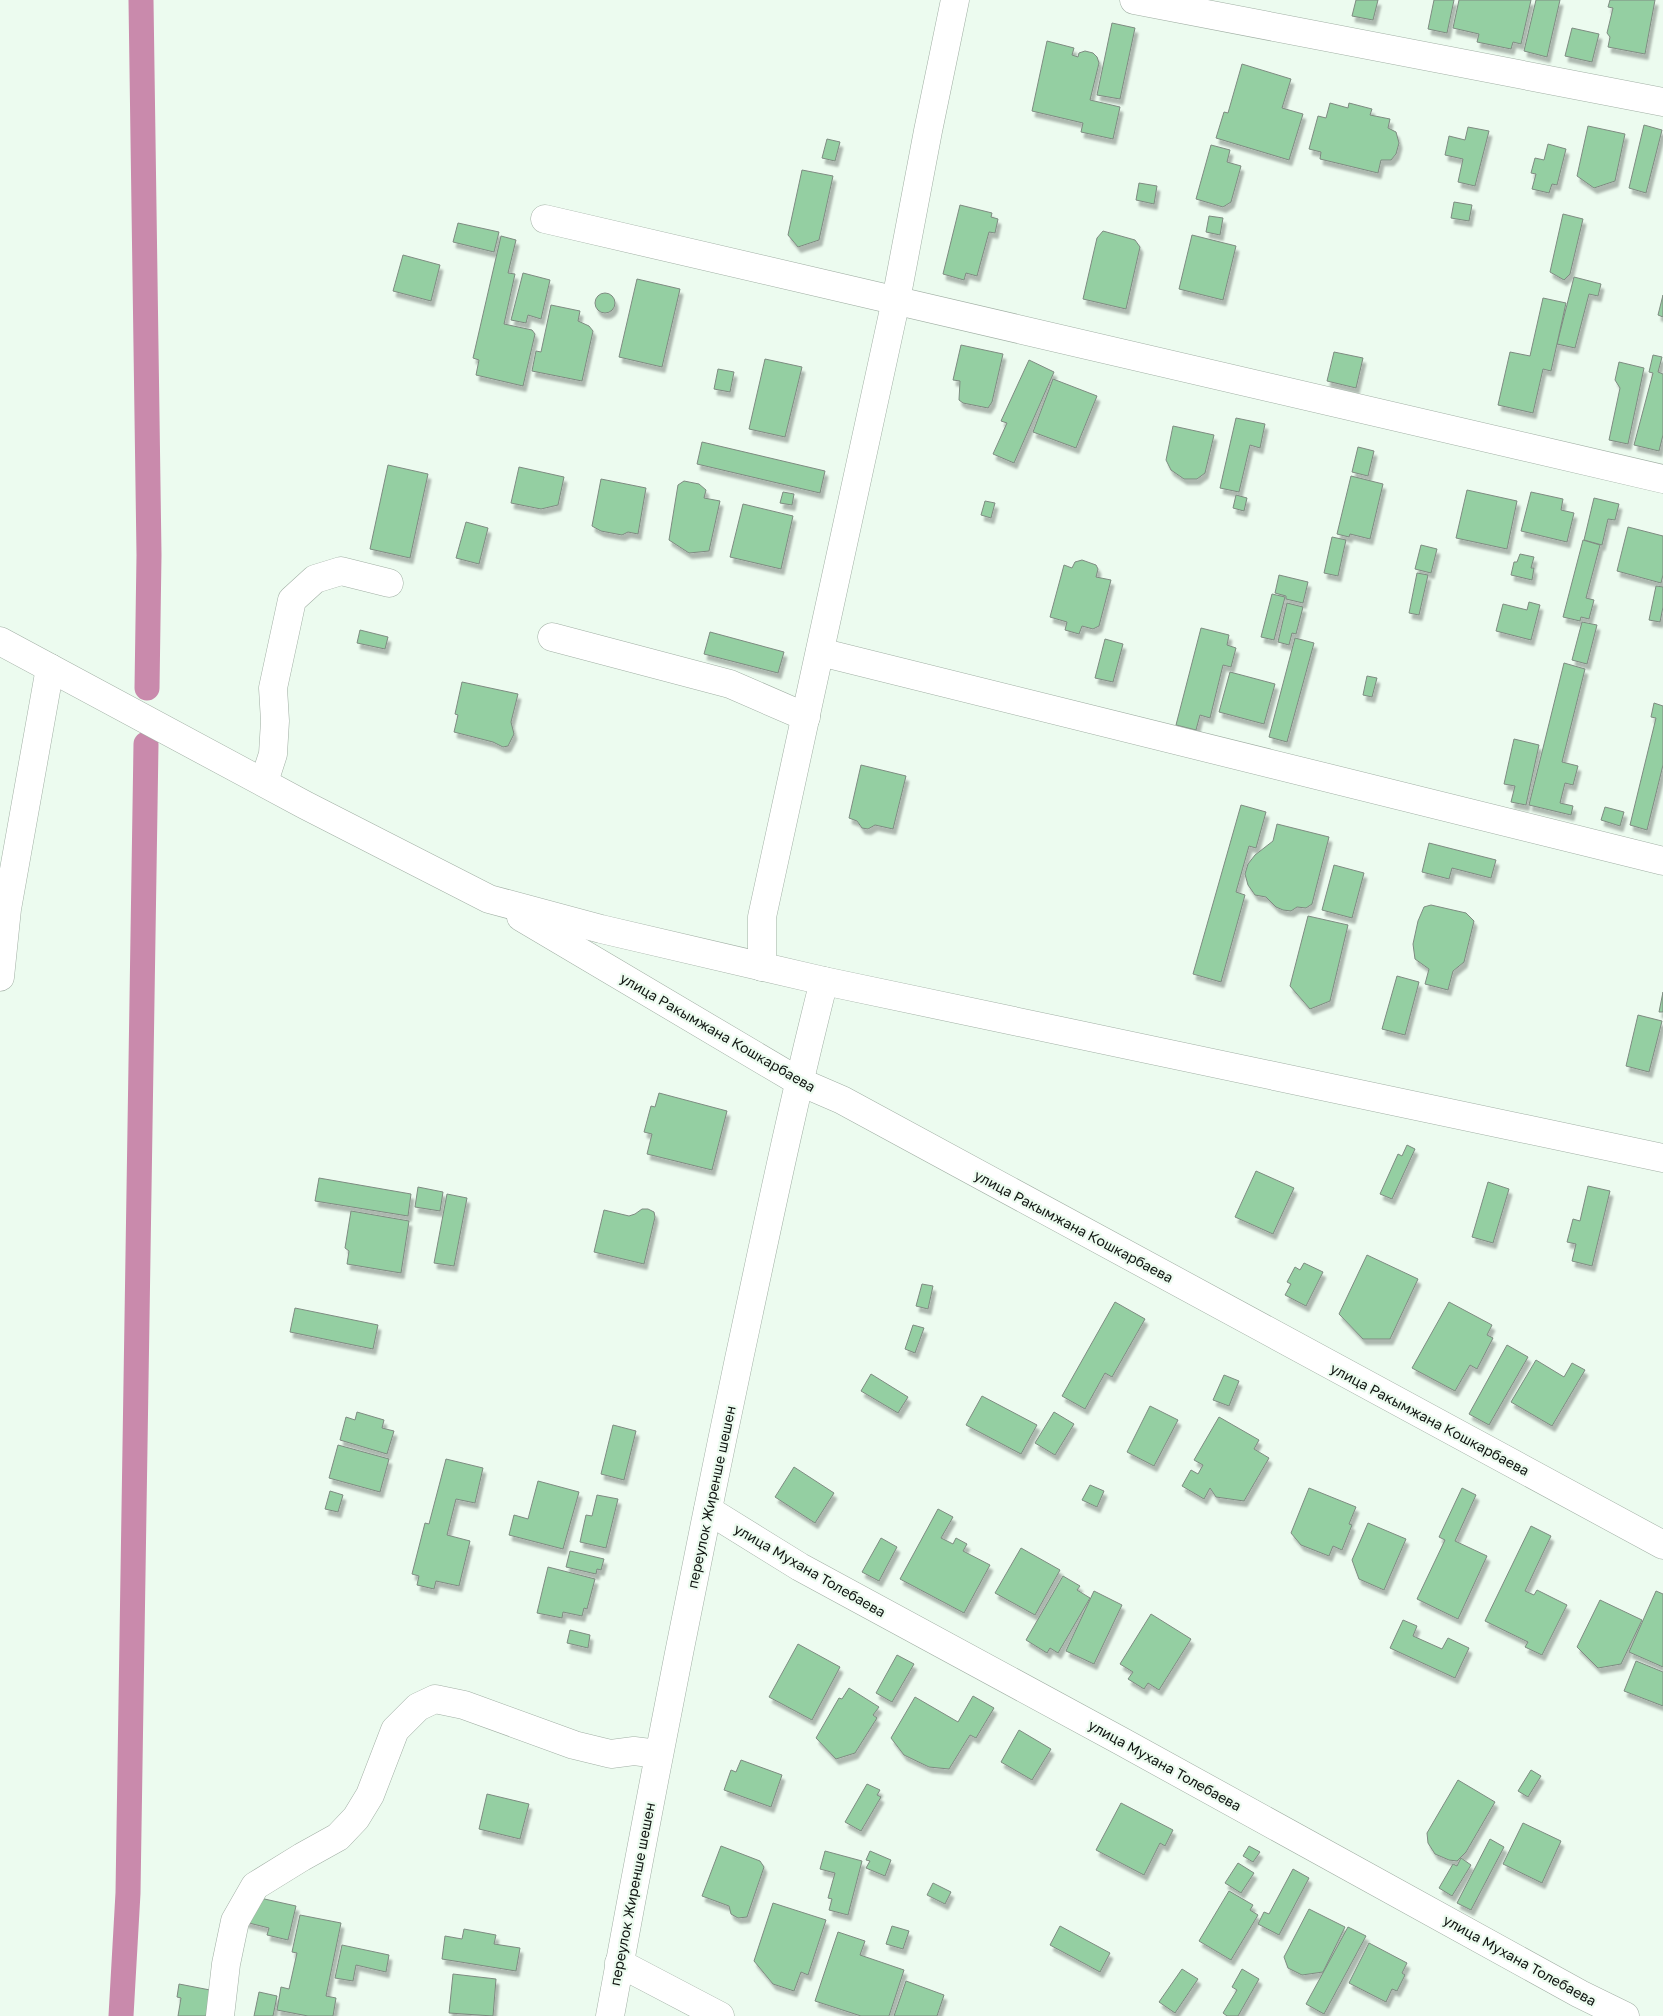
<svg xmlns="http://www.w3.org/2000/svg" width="1663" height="2016" font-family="'Golos Text',sans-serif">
  <defs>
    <filter id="shadow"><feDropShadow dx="3" dy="5.5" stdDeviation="1" flood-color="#0004"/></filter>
  </defs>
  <rect width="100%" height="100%" fill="#ecfbef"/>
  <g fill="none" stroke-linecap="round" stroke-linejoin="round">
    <!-- canal -->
    <g stroke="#c98aac" stroke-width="25">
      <path d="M141,0L149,555L147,688"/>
      <path d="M121,2016L128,1893L146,744"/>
    </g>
  </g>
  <!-- building -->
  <g fill="#94cfa2" stroke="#7e8b81" filter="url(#shadow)">
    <path d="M1356,0H1378L1373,20L1352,16Z"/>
    <path d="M1434,0H1454L1447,33L1428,29Z"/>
    <path d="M1459,0H1531L1521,44L1513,42L1511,49L1477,42L1479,34L1453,28Z"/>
    <path d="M1536,0H1560L1547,57L1524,51Z"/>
    <path d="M1610,0H1655L1645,54L1608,47L1610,37L1607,33L1613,8L1608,7Z"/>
    <path d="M1112,23L1135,28L1120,99L1097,95Z"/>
    <path d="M1572,28L1599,34L1592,62L1565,56Z"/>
    <path d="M1047,41L1074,48L1072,55L1078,57L1079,53L1085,51L1093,53L1097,57L1099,63L1090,100L1120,107L1113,139L1081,132L1083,123L1032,111Z"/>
    <path d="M1242,64L1291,79L1282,108L1303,114L1289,160L1216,138L1224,112L1228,113Z"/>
    <path d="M1330,103L1348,108L1349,103L1372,109L1370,115L1390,119L1388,128L1396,132L1399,143L1396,154L1391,160H1381L1378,173L1320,159L1321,152L1309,149L1318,116L1326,118Z"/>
    <path d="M1644,125L1662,130L1646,193L1629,188Z"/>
    <path d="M1588,126L1625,134L1615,181L1594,188L1577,176Z"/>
    <path d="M1468,127L1489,131L1475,186L1458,182L1463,159L1445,155L1449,136L1465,140Z"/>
    <path d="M827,139L840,142L835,161L822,158Z"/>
    <path d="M1548,144L1566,149L1557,185L1552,184L1549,193L1532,189L1536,174L1531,173L1535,158L1544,160Z"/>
    <path d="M1211,145L1230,150L1227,162L1241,166L1231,202L1223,207L1196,199Z"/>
    <path d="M802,170L833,176L819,240L798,247L788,235Z"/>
    <path d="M1139,183L1157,186L1154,204L1136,200Z"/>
    <path d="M1454,202L1472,205L1469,221L1451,218Z"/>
    <path d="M960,205L992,213L991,217L998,219L995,233L989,232L977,276L966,273L964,280L943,274Z"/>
    <path d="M1563,214L1583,219L1570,274L1564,280L1550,272Z"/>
    <path d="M1209,216L1223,218L1220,235L1206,232Z"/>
    <path d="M458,223L499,232L494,252L453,242Z"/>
    <path d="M1103,231L1135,240L1140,247L1126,309L1083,299L1097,238Z"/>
    <path d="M1192,235L1236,246L1223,300L1179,289Z"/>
    <path d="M501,236L516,240L508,273L515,274L504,324L532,330L535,334L523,386L476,375L479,360L473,358Z"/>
    <path d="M403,255L440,265L431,301L393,291Z"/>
    <path d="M523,273L550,280L541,319L528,315L526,323L511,320Z"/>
    <path d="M1574,277L1601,284L1598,296L1589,294L1575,348L1557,344Z"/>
    <path d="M637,279L680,289L662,367L619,357Z"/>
    <circle cx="605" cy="303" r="10"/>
    <path d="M1663,295V317L1658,315Z"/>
    <path d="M1543,298L1566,303L1551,371L1543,369L1533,413L1498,405L1510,352L1530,356Z"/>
    <path d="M551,305L580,311L578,321L589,326L593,331L582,381L532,371L536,351L541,352Z"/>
    <path d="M961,345L1003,354L992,402L988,408L963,403L959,400L960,381L953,380Z"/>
    <path d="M1334,352L1363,358L1356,388L1327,381Z"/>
    <path d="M1653,355L1662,357L1658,372L1663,374V435L1659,451L1634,445L1653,373L1649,372Z"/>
    <path d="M765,359L802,367L785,437L749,429Z"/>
    <path d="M1029,360L1054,372L1014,463L993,454L1007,423L1001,421Z"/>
    <path d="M1619,362L1644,368L1628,444L1609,440L1620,388L1615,380Z"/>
    <path d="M718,369L734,372L730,392L714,389Z"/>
    <path d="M1053,379L1097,396L1076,448L1033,432Z"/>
    <path d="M1236,418L1265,424L1260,448L1250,445L1239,492L1220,488Z"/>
    <path d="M1173,426L1214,435L1205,473L1197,479H1184L1171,470L1166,460Z"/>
    <path d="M702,442L825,471L820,493L697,464Z"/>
    <path d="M1358,447L1374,451L1368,476L1352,472Z"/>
    <path d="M388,465L428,474L410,558L370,549Z"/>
    <path d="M519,467L564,477L558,505L541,509L511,503Z"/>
    <path d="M1351,476L1383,484L1370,539L1350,534L1349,537L1337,534Z"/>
    <path d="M601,479L646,488L638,534L628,532L622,535L601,531L592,526Z"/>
    <path d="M684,481L699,484L706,490L704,498L720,501L709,551L689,553L669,540L678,485Z"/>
    <path d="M1467,490L1517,501L1507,549L1456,538Z"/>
    <path d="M783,492L794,494L792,505L780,503Z"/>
    <path d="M1531,492L1563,499L1561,510L1574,513L1567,542L1521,531Z"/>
    <path d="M1236,495L1247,498L1244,511L1233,508Z"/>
    <path d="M1594,498L1619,504L1615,520L1608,519L1602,545L1584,540Z"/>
    <path d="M985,501L995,503L991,518L981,515Z"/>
    <path d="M743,504L793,516L781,569L730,557Z"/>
    <path d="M466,522L488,528L479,564L456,558Z"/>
    <path d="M1628,527L1663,536V575L1661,583L1617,571Z"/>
    <path d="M1332,537L1346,540L1338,576L1324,573Z"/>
    <path d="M1583,540L1600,545L1586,598L1594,600L1589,619L1581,617L1580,621L1563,617Z"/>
    <path d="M1421,545L1437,549L1431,573L1415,569Z"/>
    <path d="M1520,554L1534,557L1531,568H1534L1532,580L1511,575L1514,562H1517Z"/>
    <path d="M1082,560L1096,565L1098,569L1096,577L1111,580L1099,626L1093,629L1082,626L1079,634L1065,630L1067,622L1050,617L1064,565L1072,568L1075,562Z"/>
    <path d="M1417,573L1428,575L1419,615L1409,613Z"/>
    <path d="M1279,575L1308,582L1303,603L1286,599V596L1275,593Z"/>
    <path d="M1656,586L1663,587V607L1660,622L1649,620Z"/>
    <path d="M1272,594L1285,597L1274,640L1261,637Z"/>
    <path d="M1529,602L1540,605L1531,640L1496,631L1503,604L1527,610Z"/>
    <path d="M1287,603L1303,607L1296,634L1292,633L1289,645L1278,642Z"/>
    <path d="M1582,622L1597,625L1587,664L1572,660Z"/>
    <path d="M1201,628L1229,635L1227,645L1236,648L1231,667L1223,665L1210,718L1200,715L1196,730L1176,725Z"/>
    <path d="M360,630L388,637L385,649L357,643Z"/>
    <path d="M710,632L784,652L778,673L704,654Z"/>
    <path d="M1295,638L1314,643L1287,742L1269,737Z"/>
    <path d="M1105,639L1123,644L1113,682L1095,678Z"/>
    <path d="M1564,663L1585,669L1562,762L1578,766L1573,785L1565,783L1560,803L1573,806L1571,815L1529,805Z"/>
    <path d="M1230,672L1275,684L1264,724L1219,712Z"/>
    <path d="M1367,676L1377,678L1372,697L1363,695Z"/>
    <path d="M462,682L518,694L511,722L514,734L508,746L503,747L493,742L454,732L458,715L455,714Z"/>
    <path d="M1654,703L1663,706V765L1647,830L1630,825L1656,718L1651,717Z"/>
    <path d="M1514,739L1539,745L1526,805L1511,802L1515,786L1504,784Z"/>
    <path d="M861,765L906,776L893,829L875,825L868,829L862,828L857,821L849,818Z"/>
    <path d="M1241,805L1266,812L1256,848L1249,846L1236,892L1245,895L1221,982L1193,974Z"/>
    <path d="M1605,807L1624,812L1620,826L1601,820Z"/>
    <path d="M1277,824L1329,837L1312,904L1306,908L1297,907L1291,911L1283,910L1276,907L1266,897L1255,895L1248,885L1245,874L1248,864L1255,855L1273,841Z"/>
    <path d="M1429,843L1496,860L1491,878L1452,868L1449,879L1422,872Z"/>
    <path d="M1334,865L1364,873L1352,918L1322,910Z"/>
    <path d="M1431,905L1466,913L1474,921L1464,962L1453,971L1448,990L1425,984L1429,969L1415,959L1413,944L1418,921L1424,907Z"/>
    <path d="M1308,916L1348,925L1330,1001L1310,1009L1290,986Z"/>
    <path d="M1397,976L1419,982L1405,1035L1382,1029Z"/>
    <path d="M1663,992V1012H1659Z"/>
    <path d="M1638,1015L1662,1021L1649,1072L1626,1066Z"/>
    <path d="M659,1093L727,1111L712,1170L647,1154L652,1134L644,1132L651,1106L655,1107Z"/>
    <path d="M1407,1145L1415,1149L1392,1199L1380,1194L1398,1154L1402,1156Z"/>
    <path d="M1256,1171L1294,1188L1273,1234L1235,1217Z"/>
    <path d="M319,1178L411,1194L408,1216L315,1201Z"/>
    <path d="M1488,1182L1509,1189L1493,1243L1472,1237Z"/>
    <path d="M1588,1186L1610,1191L1592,1266L1572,1261L1576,1244L1567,1242L1573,1219L1580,1221Z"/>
    <path d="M418,1187L443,1192L440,1211L415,1207Z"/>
    <path d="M447,1194L467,1198L454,1266L434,1263Z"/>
    <path d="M642,1209H648L654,1212L655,1217L644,1264L594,1252L604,1210L629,1216L635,1214Z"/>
    <path d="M351,1211L409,1221L401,1273L347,1264L349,1251L345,1248Z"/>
    <path d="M1367,1255L1418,1279L1390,1339H1363L1339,1314Z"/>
    <path d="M1304,1263L1323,1272L1306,1306L1285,1295L1291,1284L1287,1282L1295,1267L1300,1270Z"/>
    <path d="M922,1284L933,1286L928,1309L916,1306Z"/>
    <path d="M1115,1302L1145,1319L1112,1377L1105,1373L1085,1409L1062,1396Z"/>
    <path d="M1449,1302L1492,1325L1487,1335L1493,1338L1477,1369L1470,1365L1455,1391L1412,1368Z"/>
    <path d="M295,1308L378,1325L373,1349L290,1332Z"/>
    <path d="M913,1325L924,1328L915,1353L905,1349Z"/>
    <path d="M1507,1345L1528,1357L1489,1425L1469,1414Z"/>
    <path d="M1536,1360L1564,1377L1572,1363L1585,1370L1552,1426L1511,1402Z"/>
    <path d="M871,1374L908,1397L898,1413L861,1391Z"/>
    <path d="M1224,1375L1239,1381L1229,1406L1213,1400Z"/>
    <path d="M982,1396L1037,1425L1021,1454L966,1425Z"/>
    <path d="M1150,1406L1178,1420L1154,1466L1127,1452Z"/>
    <path d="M357,1412L384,1420L382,1428L394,1431L387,1454L340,1440L346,1417L355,1420Z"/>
    <path d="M1054,1412L1074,1424L1055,1455L1035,1443Z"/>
    <path d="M1219,1417L1259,1440L1254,1449L1269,1458L1244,1501L1216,1497L1210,1488L1204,1499L1182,1486L1191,1470L1198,1474L1203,1465L1194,1460Z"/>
    <path d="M613,1425L636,1431L624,1480L601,1474Z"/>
    <path d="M338,1445L389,1459L380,1492L329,1478Z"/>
    <path d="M446,1459L483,1468L475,1503L456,1499L447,1535L470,1541L459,1586L436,1581L434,1589L417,1585L419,1576L412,1574L425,1523L429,1524Z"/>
    <path d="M794,1467L834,1493L815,1523L775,1497Z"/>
    <path d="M538,1481L579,1492L563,1549L509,1535L514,1515L528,1519Z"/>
    <path d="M1090,1485L1104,1491L1097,1507L1082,1500Z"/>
    <path d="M1309,1488L1356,1507L1349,1524L1352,1525L1342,1550L1333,1546L1329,1556L1301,1545L1291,1533Z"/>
    <path d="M1462,1488L1476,1495L1455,1541L1487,1556L1458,1619L1417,1599L1445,1540L1439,1537Z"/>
    <path d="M330,1491L343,1495L338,1512L325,1509Z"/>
    <path d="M597,1495L618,1499L606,1548L580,1542L586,1515L592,1516Z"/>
    <path d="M938,1509L953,1517L941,1538L953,1544L956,1538L967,1544L963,1551L990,1565L964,1613L900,1579Z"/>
    <path d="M1368,1523L1406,1539L1384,1590L1359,1579L1352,1560Z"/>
    <path d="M1531,1526L1551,1536L1525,1591L1534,1595L1537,1590L1567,1605L1542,1655L1525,1647L1528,1642L1485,1621Z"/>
    <path d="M881,1538L897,1547L879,1581L862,1572Z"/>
    <path d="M1021,1548L1060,1570L1035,1615L995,1593Z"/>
    <path d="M570,1551L604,1559L601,1570L597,1569L596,1574L566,1567Z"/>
    <path d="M548,1567L595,1579L587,1609L584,1608L582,1616L563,1612L562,1618L537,1613Z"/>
    <path d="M1063,1576L1080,1586L1077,1590L1090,1598L1058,1653L1050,1648L1047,1653L1026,1640Z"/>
    <path d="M1094,1591L1122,1605L1094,1664L1066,1651Z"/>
    <path d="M1656,1591L1663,1594V1667L1629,1652Z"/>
    <path d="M1600,1600L1642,1620L1621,1664L1598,1668L1577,1647Z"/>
    <path d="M1151,1614L1191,1639L1159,1690L1148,1683L1144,1689L1128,1679L1133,1672L1120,1664Z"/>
    <path d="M1403,1620L1417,1626L1413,1636L1442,1649L1448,1638L1469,1648L1455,1678L1390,1648Z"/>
    <path d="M570,1630L590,1635L588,1648L567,1643Z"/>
    <path d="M798,1644L840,1667L812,1720L769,1697Z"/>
    <path d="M897,1655L914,1664L892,1702L876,1693Z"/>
    <path d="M1636,1661L1663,1672V1706L1624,1691Z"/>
    <path d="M849,1688L879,1707L873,1715L877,1718L855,1753L836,1759L816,1738L839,1698L842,1699Z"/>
    <path d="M973,1696L994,1708L976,1738L970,1735L949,1769L929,1767L904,1755L891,1738L915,1697L958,1722Z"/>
    <path d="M1019,1730L1051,1749L1032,1780L1001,1762Z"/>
    <path d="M741,1760L782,1775L771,1807L724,1790L731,1770L736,1772Z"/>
    <path d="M1531,1770L1541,1776L1528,1797L1518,1791Z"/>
    <path d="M1458,1780L1495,1802L1466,1852L1457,1861L1449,1860L1435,1854L1428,1843L1427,1833Z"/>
    <path d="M867,1784L880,1790L877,1795L881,1797L861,1831L845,1822Z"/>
    <path d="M487,1794L529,1804L520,1839L479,1829Z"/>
    <path d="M1121,1803L1173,1830L1165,1846L1160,1843L1144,1875L1096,1850Z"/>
    <path d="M1523,1823L1561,1841L1542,1883L1503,1864Z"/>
    <path d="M1490,1839L1504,1847L1471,1910L1457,1903Z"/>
    <path d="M721,1846L760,1861L764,1867L747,1917L738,1918L731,1914L729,1906L702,1896Z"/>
    <path d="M1249,1846L1260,1852L1253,1862L1243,1856Z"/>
    <path d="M825,1851L862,1861L848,1915L829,1910L832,1899L828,1898L835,1873L820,1869Z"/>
    <path d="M870,1851L891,1860L885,1876L866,1868L870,1861L866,1860Z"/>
    <path d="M1461,1858L1471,1865L1452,1896L1439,1888L1453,1864L1457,1866Z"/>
    <path d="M1238,1863L1254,1873L1241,1893L1225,1883Z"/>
    <path d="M1293,1869L1309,1878L1279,1935L1258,1924L1264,1912L1269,1914Z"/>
    <path d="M933,1883L951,1892L945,1904L927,1895Z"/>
    <path d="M1229,1891L1253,1905L1250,1910L1258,1915L1231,1960L1199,1941Z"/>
    <path d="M251,1896L296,1906L288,1940L267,1935L269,1928L245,1922Z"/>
    <path d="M773,1903L826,1920L808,1975L801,1972L794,1991L773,1984L754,1961Z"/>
    <path d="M1309,1909L1345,1927L1323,1972L1302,1975L1288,1968L1284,1957Z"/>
    <path d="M300,1915L341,1923L326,1996L336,1998L333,2016H308L277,2010L281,1987L289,1989L297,1953L292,1952Z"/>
    <path d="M892,1926L909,1931L903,1949L886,1944Z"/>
    <path d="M1060,1926L1110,1953L1100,1972L1050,1945Z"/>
    <path d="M1348,1927L1366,1936L1324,2014L1306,2004Z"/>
    <path d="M464,1929L496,1935L494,1944L520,1948L516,1971L442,1959L445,1936L462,1939Z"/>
    <path d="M838,1932L865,1941L860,1955L904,1970L889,2016H861L815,2001Z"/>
    <path d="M1369,1943L1407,1963L1402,1973L1405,1975L1397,1991L1392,1989L1386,2002L1349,1983Z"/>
    <path d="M342,1945L389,1955L386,1972L356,1965L353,1981L335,1978Z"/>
    <path d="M1182,1969L1198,1979L1175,2013L1159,2002Z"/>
    <path d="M1242,1969L1259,1979L1238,2016H1227L1223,2013L1237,1990L1232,1987Z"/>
    <path d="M453,1974L496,1979L493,2016L449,2013Z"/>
    <path d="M906,1981L944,1995L937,2016H894Z"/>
    <path d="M179,1984L210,1990L206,2016H178L181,1998L177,1997Z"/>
    <path d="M259,1992L277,1996L273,2016H254Z"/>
  </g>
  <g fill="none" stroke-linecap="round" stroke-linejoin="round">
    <defs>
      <g id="minor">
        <path d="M1134,0L1663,102"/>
        <path d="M545,219L1663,479"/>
        <path d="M552,637L730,684L806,717"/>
        <path d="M0,641L305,805L489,899L601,929L824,981L1663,1158"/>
        <path d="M820,652L1663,861"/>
        <path d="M264,782L273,754L275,721L273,688L292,600L315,579L341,571L389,583"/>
        <path d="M521,917L798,1081L842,1100L1663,1545"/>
        <path d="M762,967V917L896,300L928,131L955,0"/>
        <path d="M0,977L7,909L50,668"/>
        <path d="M708,1510L800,1567L1121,1741L1580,1994L1625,2016"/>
        <path d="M619,1963L720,2016"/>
        <path d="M220,2016L226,1964L235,1921L255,1886L302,1857L338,1837L356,1818L370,1795L395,1730L418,1707L435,1699L464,1705L574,1745L611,1754L634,1751L658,1754"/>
        <path d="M610,2016C650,1797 693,1578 739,1359C766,1233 792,1106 824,981"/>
      </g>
    </defs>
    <!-- minor casing -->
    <use href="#minor" stroke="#a1afa4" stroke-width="29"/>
    <!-- minor -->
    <use href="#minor" stroke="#fff" stroke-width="28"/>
  </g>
  <g text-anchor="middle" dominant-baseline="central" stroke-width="4.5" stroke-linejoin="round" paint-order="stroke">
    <!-- street labels -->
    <g font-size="14" fill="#101511" stroke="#ecfbef">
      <text transform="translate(718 1032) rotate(30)">улица Ракымжана Кошкарбаева</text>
      <text transform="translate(1074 1226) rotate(28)">улица Ракымжана Кошкарбаева</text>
      <text transform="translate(1430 1419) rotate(28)">улица Ракымжана Кошкарбаева</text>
      <text transform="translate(711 1497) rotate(-78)">переулок Жиренше шешен</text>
      <text transform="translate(810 1570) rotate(30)">улица Мухана Толебаева</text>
      <text transform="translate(1165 1765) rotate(29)">улица Мухана Толебаева</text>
      <text transform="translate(632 1894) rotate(-79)">переулок Жиренше шешен</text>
      <text transform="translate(1520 1960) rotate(29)">улица Мухана Толебаева</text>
    </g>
  </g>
</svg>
